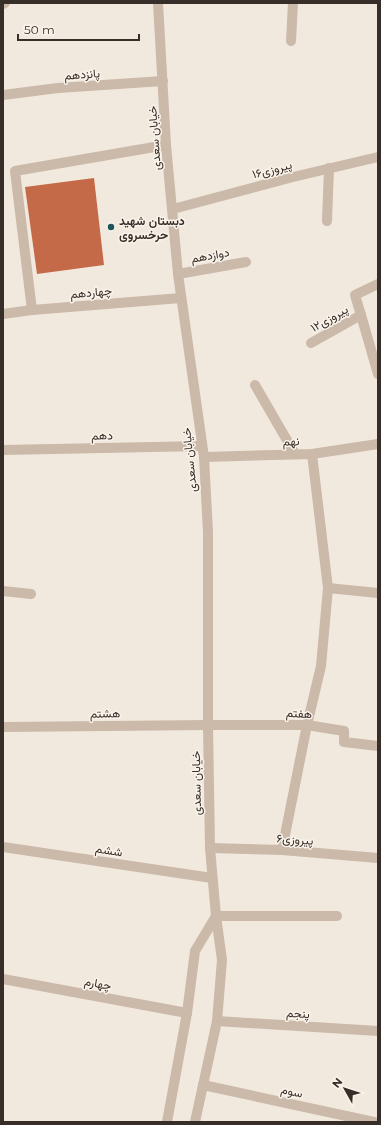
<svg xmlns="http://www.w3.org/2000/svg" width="381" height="1125" font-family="Montserrat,Vazirmatn,sans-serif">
  <rect width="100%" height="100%" fill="#f2e9de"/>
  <!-- building -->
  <path fill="#c56a49" d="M94,178L104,265L37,274L25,187Z"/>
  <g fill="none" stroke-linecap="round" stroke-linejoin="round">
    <!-- minor -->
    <g stroke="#cbb9a9" stroke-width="10">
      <path d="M158,3L166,145L178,274L204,457L208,532V725L210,848L216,916L222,960L217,1021L195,1122"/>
      <path d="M3,4L5,3"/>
      <path d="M291,41L293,3"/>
      <path d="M3,95L58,88L163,81"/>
      <path d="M173,209L293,177L378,157"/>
      <path d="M327,221L329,168"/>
      <path d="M178,274L246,262"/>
      <path d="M32,310L15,171L166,145"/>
      <path d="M3,314L32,310L181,298"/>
      <path d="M361,315L378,374"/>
      <path d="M311,343L361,315L355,295L378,284"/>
      <path d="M255,385L295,454"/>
      <path d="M3,450L202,446"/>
      <path d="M204,457L312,454L378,444"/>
      <path d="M328,588L378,593"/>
      <path d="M3,591L31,594"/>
      <path d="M3,727L208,725H307L344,731V742L378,746"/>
      <path d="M3,847L212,878"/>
      <path d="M210,848L282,850L378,858"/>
      <path d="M282,850L307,725L321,666L328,588L312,454"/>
      <path d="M216,916H337"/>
      <path d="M3,979L187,1013"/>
      <path d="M217,1021L378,1031"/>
      <path d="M203,1085L374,1122"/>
      <path d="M167,1122L187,1013L195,951L216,916"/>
    </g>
  </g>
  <!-- markers -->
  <circle fill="#1f5459" stroke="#faf3ea" stroke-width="1.5" cx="111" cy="227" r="4"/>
  <g text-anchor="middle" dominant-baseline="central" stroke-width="3" stroke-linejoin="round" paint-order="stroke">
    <!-- street labels -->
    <g font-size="12" fill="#382e29" stroke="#faf3ea">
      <text transform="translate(82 74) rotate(-4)">پانزدهم</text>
      <text transform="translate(154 138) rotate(-94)">خیابان سعدی</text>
      <text transform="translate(272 169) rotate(-15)">پیروزی۱۶</text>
      <text transform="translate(210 255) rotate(-10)">دوازدهم</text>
      <text transform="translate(91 292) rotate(-5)">چهاردهم</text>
      <text transform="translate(329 318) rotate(-30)">پیروزی۱۲</text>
      <text transform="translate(102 435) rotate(-1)">دهم</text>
      <text transform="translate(291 441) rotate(-2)">نهم</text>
      <text transform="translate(189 460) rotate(-96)">خیابان سعدی</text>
      <text transform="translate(105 713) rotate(-1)">هشتم</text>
      <text transform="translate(299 713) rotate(3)">هفتم</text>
      <text transform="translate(196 783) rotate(-91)">خیابان سعدی</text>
      <text transform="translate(295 839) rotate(4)">پیروزی۶</text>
      <text transform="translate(109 850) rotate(9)">ششم</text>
      <text transform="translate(98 983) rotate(10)">چهارم</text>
      <text transform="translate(298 1013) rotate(4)">پنجم</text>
      <text transform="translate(292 1091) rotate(12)">سوم</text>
    </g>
    <!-- poi labels -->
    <g font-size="12" font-weight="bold" fill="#382e29" stroke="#faf3ea" text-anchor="start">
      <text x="119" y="220">دبستان شهید<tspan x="119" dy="14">حرخسروی</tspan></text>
    </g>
  </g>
  <!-- border -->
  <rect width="381" height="1125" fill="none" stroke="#382e29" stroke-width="8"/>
  <!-- north arrow -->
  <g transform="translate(345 1089) rotate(309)" stroke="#faf3ea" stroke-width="3" paint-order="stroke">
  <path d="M0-3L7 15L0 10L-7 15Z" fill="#382e29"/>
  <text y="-6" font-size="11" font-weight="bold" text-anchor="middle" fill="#382e29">N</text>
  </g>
  <!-- scale -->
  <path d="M18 34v6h121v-6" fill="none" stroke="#382e29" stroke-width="2"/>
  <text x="24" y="34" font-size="12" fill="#382e29" stroke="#faf3ea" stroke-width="3" paint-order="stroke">50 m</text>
</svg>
